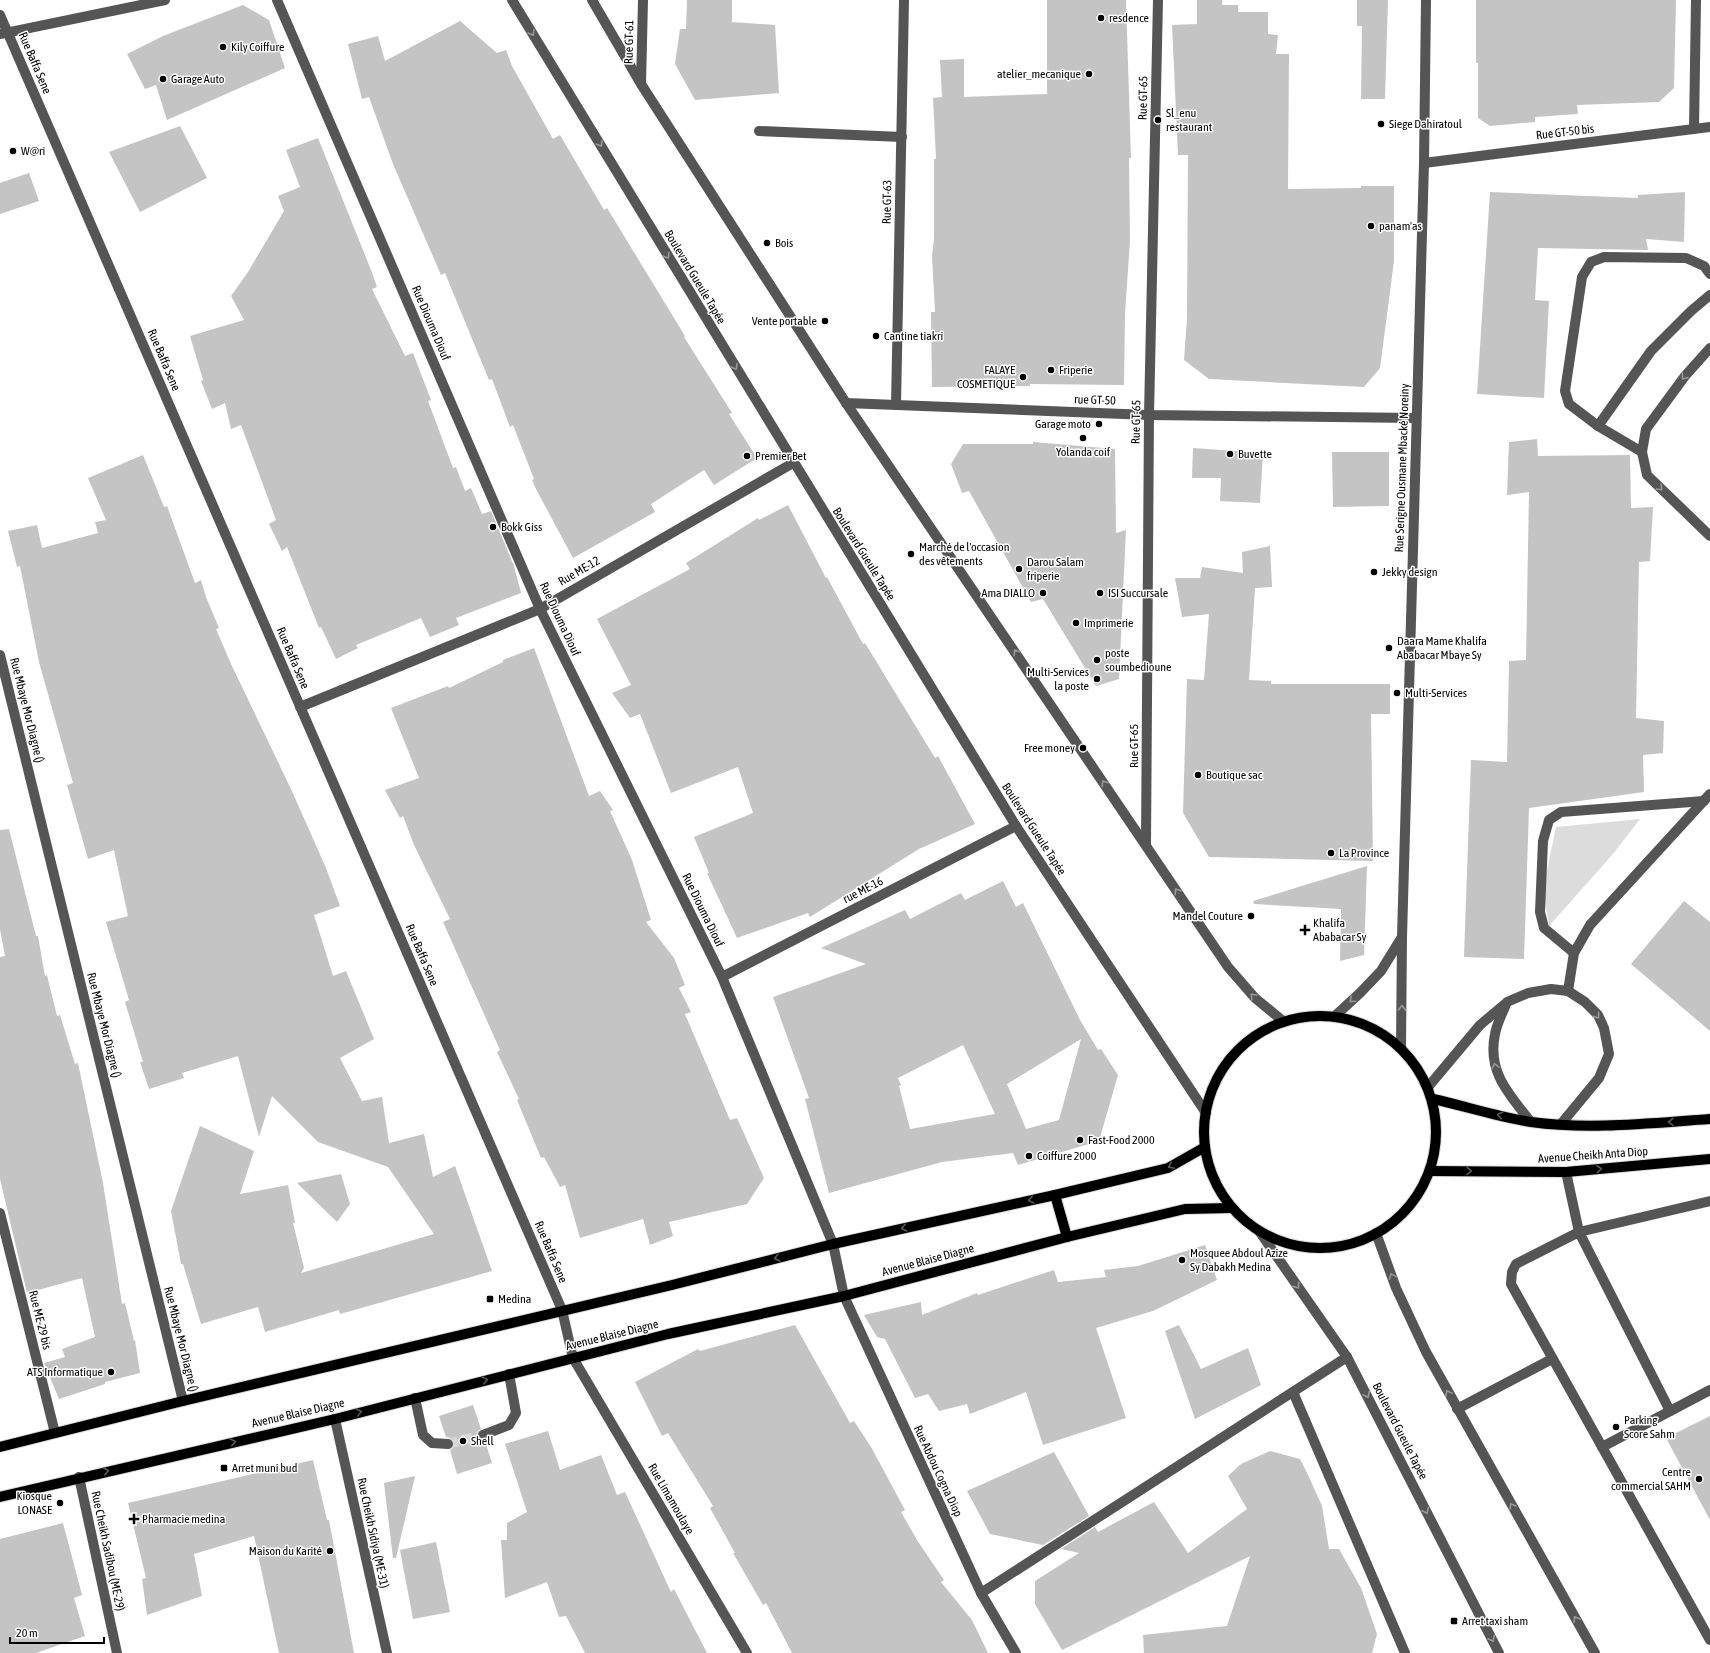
<svg xmlns="http://www.w3.org/2000/svg" width="1710" height="1653" font-family="'Asap Condensed',sans-serif">
  <rect width="100%" height="100%" fill="#fff"/>
  <!-- green -->
  <path fill="#dcdcdc" d="M1640,819L1613,854L1549,926L1543,889L1556,827Z"/>
  <!-- building -->
  <g fill="#c4c4c4" fill-rule="evenodd">
    <path d="M687,0H732V22L775,25L779,93L695,100L675,64L680,29H686Z"/>
    <path d="M1047,0H1126L1131,158H1129L1130,241L1125,313L1124,385L1030,384V386L932,387L931,312H935L932,256L934,238V159H936L933,98L942,97L940,60L964,59V97L1047,94Z"/>
    <path d="M1197,0H1222V5H1238V12H1268V34L1278,35L1276,54H1289L1288,189L1361,188V186H1394V261L1380,368L1364,387L1209,379L1184,360L1187,319L1188,155H1178L1172,25L1197,24Z"/>
    <path d="M1357,0H1388L1385,99H1361L1362,26H1357Z"/>
    <path d="M1476,0H1676L1674,88L1659,102L1577,105L1578,114L1535,117V122L1490,126L1478,118V63H1476Z"/>
    <path d="M243,5L269,20L285,68L167,120L156,85L145,89L127,54L163,36Z"/>
    <path d="M460,21L497,53L506,50L512,66L553,139L560,135L604,210L607,208L685,336L684,337L732,413L729,414L757,458L714,485L704,470L651,504L655,512L573,558L537,491L532,480L534,479L513,425L510,427L492,379L489,380L445,273L441,275L393,164L369,97L362,99L348,44L378,36L385,61Z"/>
    <path d="M180,126L207,178L140,212L109,152Z"/>
    <path d="M318,138L371,270L377,287L372,289L405,356L413,353L431,400L428,401L453,468L456,467L465,491L471,488L482,514L491,511L514,566L521,593L456,618L459,625L430,637L421,618L356,645L358,648L336,659L321,627L319,628L287,547L282,551L269,524L276,520L241,425L231,429L225,403L212,409L201,381L203,380L190,336L244,320L231,296L248,272L284,211L278,196L300,187L286,150Z"/>
    <path d="M29,173L39,201L0,214V183Z"/>
    <path d="M1490,192L1638,198V195L1685,192L1684,242L1646,239L1648,250L1538,248L1535,300L1549,301L1544,398L1477,394Z"/>
    <path d="M1537,439L1538,456L1630,455L1631,508L1653,507L1650,561L1639,562L1636,718L1664,721L1663,753L1643,755L1644,792L1529,808L1524,959L1464,957L1471,760L1507,762L1509,661L1526,660L1529,492L1507,495L1509,442Z"/>
    <path d="M1033,442L1115,449L1116,533L1126,530L1119,679L1096,686L1043,599L1031,602L969,491L962,493L951,464L963,444H1033Z"/>
    <path d="M1193,448L1263,453L1260,503L1220,501L1221,478H1192Z"/>
    <path d="M1332,452H1389V506L1333,507Z"/>
    <path d="M143,455L164,507L167,506L195,583L201,580L206,597L219,628L216,629L231,664L291,789L326,868L340,906L314,915L333,976L346,971L374,1039L340,1058L362,1101L382,1097L389,1143L424,1134L433,1177L455,1166L492,1271L340,1314L339,1310L265,1332L258,1307L201,1324L183,1264H181L171,1211L200,1126L254,1151L240,1194L288,1185L295,1223H293L304,1268L301,1273L434,1234L388,1167L318,1142L272,1096L259,1137L238,1056L182,1073L184,1078L149,1089L140,1062H143L125,1002L129,1000L106,922L128,916L114,850L88,859L67,785L73,783L39,662L20,566L17,567L8,531L37,525L42,548L98,533L95,522L106,520L88,478Z"/>
    <path d="M788,505L826,578L827,577L863,644L865,643L935,758L938,756L975,824L919,849L810,917L808,913L737,938L707,873H709L694,837L753,813L738,767L671,793L640,714L630,718L612,693L631,685L597,619L690,569L686,563L758,518L759,520Z"/>
    <path d="M1270,546L1272,587L1255,588L1249,680L1271,681V684H1390V714H1371L1373,861L1209,857L1183,813L1187,679L1204,680L1209,614L1182,617L1175,578H1200L1202,567L1243,573L1242,552Z"/>
    <path d="M534,648L589,796L600,791L613,810L610,811L632,860L651,920L646,922L674,958L685,985L679,988L691,1012L685,1014L730,1120L737,1118L764,1178L747,1204L669,1222L673,1236L650,1245L643,1219L580,1238L565,1185L560,1187L544,1157L541,1158L517,1100L519,1099L497,1052L500,1050L443,922L450,919L414,845L403,816L400,818L385,790L419,778L391,708L448,686L449,688L503,662V660Z"/>
    <path d="M9,829L36,936H38L45,976L47,975L57,1016L60,1015L75,1064L78,1063L103,1183L122,1304L125,1303L134,1341L135,1340L140,1373L105,1382V1384L59,1399L44,1363L65,1357L62,1349L95,1337L82,1278L27,1293L0,1179V957L5,956L0,929V830Z"/>
    <path d="M1367,866L1364,955L1340,961L1341,909L1254,904L1253,901Z"/>
    <path d="M1003,881L1016,907L1023,903L1080,1020L1098,1050L1101,1049L1118,1075L1099,1141L1018,1165L1013,1153L942,1162L829,1193L805,1099L809,1098L773,997L866,964L821,948L905,910L910,919L961,893L965,900ZM1081,1039L1059,1120L1026,1129L1007,1084ZM963,1045L995,1114L910,1129L899,1086L901,1085L898,1078Z"/>
    <path d="M1684,901L1710,922V1031L1631,964Z"/>
    <path d="M341,1174L350,1204L337,1222L297,1183Z"/>
    <path d="M1205,1245L1217,1280L1153,1311L1096,1328L1126,1418L1043,1445L1026,1392L970,1414L967,1404L939,1411L928,1394L915,1398L885,1339L877,1337L864,1315L921,1302L922,1315L977,1293L978,1295L1054,1270L1058,1282L1106,1277L1104,1270L1138,1266Z"/>
    <path d="M795,1325L850,1423L854,1421L871,1447L905,1510L901,1512L917,1540L944,1580L941,1582L972,1620L988,1653H792L766,1603L763,1605L733,1553H735L710,1508L713,1506L668,1433L662,1436L635,1382L698,1349L700,1351Z"/>
    <path d="M1179,1325L1201,1369L1248,1348L1261,1385L1195,1419L1165,1331Z"/>
    <path d="M473,1405L481,1429L478,1431L477,1437L479,1440L485,1441L492,1463L457,1474L450,1450L454,1447V1441L451,1438L446,1437L439,1416Z"/>
    <path d="M1710,1416V1520L1666,1438Z"/>
    <path d="M548,1431L560,1470L601,1455L617,1495L625,1492L671,1592L674,1589L707,1653H585L566,1616L559,1617L547,1582L505,1598L501,1540H507V1523L527,1512L505,1444Z"/>
    <path d="M1270,1451L1300,1459L1309,1477L1322,1506L1329,1549H1339L1361,1588L1377,1634L1372,1653H1144L1143,1635L1227,1626L1250,1556L1062,1650L1035,1604V1581L1079,1553L1061,1549L1095,1527L1098,1532L1154,1502L1188,1553L1247,1509L1228,1476L1241,1464Z"/>
    <path d="M1054,1452L1089,1516L1043,1545L990,1534L967,1491Z"/>
    <path d="M313,1460L327,1520H329L354,1653H279L254,1536L194,1554L202,1596L147,1615L142,1579L146,1578L128,1503Z"/>
    <path d="M415,1476L396,1558H393L384,1483Z"/>
    <path d="M63,1523L82,1595L74,1598L85,1636L36,1653H0V1539Z"/>
    <path d="M436,1542L450,1612L413,1619L400,1550Z"/>
  </g>
  <g fill="none" stroke-linecap="round" stroke-linejoin="round">
    <!-- minor-tunnel -->
    <path stroke="#d9d9d9" stroke-width="10" stroke-dasharray="10 5" stroke-linecap="butt" d="M448,1444L483,1435"/>
    <defs>
      <g id="major">
        <circle cx="1320" cy="1132" r="116"/>
        <path d="M1433,1099C1465,1106 1498,1117 1531,1122C1590,1130 1650,1123 1710,1119"/>
        <path d="M1430,1171L1566,1172L1710,1159"/>
        <path d="M1055,1195L1067,1237"/>
        <path d="M0,1447L183,1401L672,1285L833,1244L1055,1195L1168,1168L1205,1147"/>
        <path d="M0,1497L335,1419L668,1334L844,1296L1067,1237L1185,1209L1232,1208"/>
      </g>
    </defs>
    <!-- major casing -->
    <use href="#major" stroke="#dbdbdb" stroke-width="12"/>
    <!-- minor -->
    <g stroke="#555" stroke-width="10">
      <path d="M277,0L540,609L722,977L833,1244L844,1296L981,1593L1016,1653"/>
      <path d="M512,0L1016,826L1206,1113"/>
      <path d="M592,0L641,84L846,403L1228,967L1255,998L1283,1021"/>
      <path d="M0,15L562,1310L573,1358L747,1653"/>
      <path d="M0,34L165,0"/>
      <path d="M641,84L643,0"/>
      <path d="M1694,129L1696,0"/>
      <path d="M759,131L902,137"/>
      <path d="M1424,163L1710,127"/>
      <path d="M1710,348L1685,376L1646,429L1642,452L1647,475L1710,536"/>
      <path d="M846,403L1149,415L1416,418"/>
      <path d="M896,405L904,0"/>
      <path d="M1598,426L1651,351L1691,311L1710,295"/>
      <path d="M1642,452L1598,426L1569,404L1565,391L1582,277L1591,262L1604,257L1686,258L1704,266L1710,274"/>
      <path d="M0,655L183,1401"/>
      <path d="M300,707L540,609L793,463"/>
      <path d="M1146,844L1149,415L1158,0"/>
      <path d="M1574,953L1544,928L1540,912L1543,841L1549,820L1561,812L1704,801"/>
      <path d="M722,977L1016,826"/>
      <path d="M1568,991L1574,953L1590,925L1710,794"/>
      <path d="M1335,1016L1360,993L1381,971L1402,937"/>
      <path d="M1401,1047L1402,937L1424,163L1426,0"/>
      <path d="M1428,1087L1480,1025L1505,1004"/>
      <path d="M1530,1121C1509,1094 1487,1072 1495,1034C1497,1023 1503,1012 1507,1002L1528,993L1551,989L1568,991L1585,1002L1598,1015L1604,1028L1609,1054L1599,1078L1561,1124"/>
      <path d="M1566,1172L1579,1232L1516,1264L1512,1272L1511,1284L1710,1640"/>
      <path d="M0,1213L55,1433"/>
      <path d="M1259,1231L1347,1357L1499,1653"/>
      <path d="M1376,1233L1396,1288L1426,1352L1595,1653"/>
      <path d="M1293,1392L1405,1653"/>
      <path d="M415,1398L423,1435L432,1443L448,1444"/>
      <path d="M1457,1409L1552,1359"/>
      <path d="M1670,1411L1579,1232L1710,1201"/>
      <path d="M335,1419L387,1653"/>
      <path d="M483,1435L509,1425L516,1413L509,1374"/>
      <path d="M1602,1447L1710,1390"/>
      <path d="M79,1477L117,1653"/>
      <path d="M981,1593L1347,1357"/>
    </g>
    <!-- major -->
    <use href="#major" stroke="#000" stroke-width="10"/>
  </g>
  <!-- one-way arrows -->
  <defs><path id="oneway-chevron" d="M-2-3.5L2.5 0L-2 3.5" fill="none" stroke-width="1.6" stroke-linecap="round" stroke-linejoin="round"/></defs>
  <g stroke="#999">
    <use href="#oneway-chevron" transform="translate(532 33) rotate(59)"/>
    <use href="#oneway-chevron" transform="translate(600 144) rotate(59)"/>
    <use href="#oneway-chevron" transform="translate(667 256) rotate(59)"/>
    <use href="#oneway-chevron" transform="translate(735 367) rotate(59)"/>
    <use href="#oneway-chevron" transform="translate(1684 377) rotate(128)"/>
    <use href="#oneway-chevron" transform="translate(1660 488) rotate(45)"/>
    <use href="#oneway-chevron" transform="translate(1016 652) rotate(-124)"/>
    <use href="#oneway-chevron" transform="translate(1104 783) rotate(-124)"/>
    <use href="#oneway-chevron" transform="translate(1177 891) rotate(-124)"/>
    <use href="#oneway-chevron" transform="translate(1253 996) rotate(-134)"/>
    <use href="#oneway-chevron" transform="translate(1352 1000) rotate(138)"/>
    <use href="#oneway-chevron" transform="translate(1402 1008) rotate(-89)"/>
    <use href="#oneway-chevron" transform="translate(1597 1016) rotate(55)"/>
    <use href="#oneway-chevron" transform="translate(1495 1066) rotate(-103)"/>
    <use href="#oneway-chevron" transform="translate(1392 1276) rotate(-110)"/>
    <use href="#oneway-chevron" transform="translate(1297 1286) rotate(55)"/>
    <use href="#oneway-chevron" transform="translate(1448 1393) rotate(-118)"/>
    <use href="#oneway-chevron" transform="translate(1367 1395) rotate(63)"/>
    <use href="#oneway-chevron" transform="translate(1512 1506) rotate(-120)"/>
    <use href="#oneway-chevron" transform="translate(1426 1511) rotate(63)"/>
    <use href="#oneway-chevron" transform="translate(1576 1619) rotate(-120)"/>
    <use href="#oneway-chevron" transform="translate(1492 1639) rotate(63)"/>
  </g>
  <g stroke="#595959">
    <use href="#oneway-chevron" transform="translate(1500 1115) rotate(-167)"/>
    <use href="#oneway-chevron" transform="translate(1671 1122) rotate(176)"/>
    <use href="#oneway-chevron" transform="translate(1171 1166) rotate(154)"/>
    <use href="#oneway-chevron" transform="translate(1599 1169) rotate(-5)"/>
    <use href="#oneway-chevron" transform="translate(1469 1171) rotate(1)"/>
    <use href="#oneway-chevron" transform="translate(1031 1200) rotate(168)"/>
    <use href="#oneway-chevron" transform="translate(904 1228) rotate(168)"/>
    <use href="#oneway-chevron" transform="translate(777 1258) rotate(166)"/>
    <use href="#oneway-chevron" transform="translate(485 1380) rotate(-14)"/>
    <use href="#oneway-chevron" transform="translate(359 1412) rotate(-14)"/>
    <use href="#oneway-chevron" transform="translate(233 1442) rotate(-13)"/>
    <use href="#oneway-chevron" transform="translate(106 1471) rotate(-13)"/>
  </g>
  <!-- markers -->
  <g fill="#000" stroke="#fff" stroke-width="1.5">
    <circle cx="1101" cy="18" r="4"/>
    <circle cx="223" cy="47" r="4"/>
    <circle cx="1089" cy="74" r="4"/>
    <circle cx="163" cy="79" r="4"/>
    <circle cx="1158" cy="120" r="4"/>
    <circle cx="1381" cy="124" r="4"/>
    <circle cx="13" cy="151" r="4"/>
    <circle cx="1371" cy="226" r="4"/>
    <circle cx="767" cy="243" r="4"/>
    <circle cx="825" cy="321" r="4"/>
    <circle cx="876" cy="336" r="4"/>
    <circle cx="1051" cy="370" r="4"/>
    <circle cx="1023" cy="377" r="4"/>
    <circle cx="1099" cy="424" r="4"/>
    <circle cx="1083" cy="438" r="4"/>
    <circle cx="1230" cy="454" r="4"/>
    <circle cx="747" cy="456" r="4"/>
    <circle cx="493" cy="527" r="4"/>
    <circle cx="911" cy="554" r="4"/>
    <circle cx="1019" cy="569" r="4"/>
    <circle cx="1374" cy="572" r="4"/>
    <circle cx="1043" cy="593" r="4"/>
    <circle cx="1100" cy="593" r="4"/>
    <circle cx="1076" cy="623" r="4"/>
    <circle cx="1389" cy="648" r="4"/>
    <circle cx="1097" cy="660" r="4"/>
    <circle cx="1097" cy="679" r="4"/>
    <circle cx="1397" cy="693" r="4"/>
    <circle cx="1083" cy="748" r="4"/>
    <circle cx="1198" cy="775" r="4"/>
    <circle cx="1331" cy="853" r="4"/>
    <circle cx="1251" cy="916" r="4"/>
    <path d="M1303 924h4v4h4v4h-4v4h-4v-4h-4v-4h4z"/>
    <circle cx="1080" cy="1140" r="4"/>
    <circle cx="1029" cy="1156" r="4"/>
    <circle cx="1182" cy="1260" r="4"/>
    <rect x="486" y="1295" width="8" height="8" rx="2"/>
    <circle cx="111" cy="1372" r="4"/>
    <circle cx="1616" cy="1427" r="4"/>
    <circle cx="463" cy="1441" r="4"/>
    <rect x="220" y="1464" width="8" height="8" rx="2"/>
    <circle cx="1699" cy="1479" r="4"/>
    <circle cx="60" cy="1503" r="4"/>
    <path d="M132 1513h4v4h4v4h-4v4h-4v-4h-4v-4h4z"/>
    <circle cx="330" cy="1551" r="4"/>
    <rect x="1450" y="1617" width="8" height="8" rx="2"/>
  </g>
  <g text-anchor="middle" dominant-baseline="central" stroke-width="3" stroke-linejoin="round" paint-order="stroke">
    <!-- poi labels -->
    <g font-size="12" fill="#000" stroke="#fff" text-anchor="start">
      <text x="1109" y="18">resdence</text>
      <text x="231" y="47">Kily Coiffure</text>
      <text x="1081" y="74" text-anchor="end">atelier_mecanique</text>
      <text x="171" y="79">Garage Auto</text>
      <text x="1166" y="113">Sl_enu<tspan x="1166" dy="14">restaurant</tspan></text>
      <text x="1389" y="124">Siege Dahiratoul</text>
      <text x="21" y="151">W@ri</text>
      <text x="1379" y="226">panam'as</text>
      <text x="775" y="243">Bois</text>
      <text x="817" y="321" text-anchor="end">Vente portable</text>
      <text x="884" y="336">Cantine tiakri</text>
      <text x="1015" y="370" text-anchor="end">FALAYE<tspan x="1015" dy="14">COSMETIQUE</tspan></text>
      <text x="1059" y="370">Friperie</text>
      <text x="1091" y="424" text-anchor="end">Garage moto</text>
      <text x="1083" y="452" text-anchor="middle">Yolanda coif</text>
      <text x="1238" y="454">Buvette</text>
      <text x="755" y="456">Premier Bet</text>
      <text x="501" y="527">Bokk Giss</text>
      <text x="919" y="547">Marché de l'occasion<tspan x="919" dy="14">des vêtements</tspan></text>
      <text x="1027" y="562">Darou Salam<tspan x="1027" dy="14">friperie</tspan></text>
      <text x="1382" y="572">Jekky design</text>
      <text x="1035" y="593" text-anchor="end">Ama DIALLO</text>
      <text x="1108" y="593">ISI Succursale</text>
      <text x="1084" y="623">Imprimerie</text>
      <text x="1397" y="641">Daara Mame Khalifa<tspan x="1397" dy="14">Ababacar Mbaye Sy</tspan></text>
      <text x="1105" y="653">poste<tspan x="1105" dy="14">soumbedioune</tspan></text>
      <text x="1089" y="672" text-anchor="end">Multi-Services<tspan x="1089" dy="14">la poste</tspan></text>
      <text x="1405" y="693">Multi-Services</text>
      <text x="1075" y="748" text-anchor="end">Free money</text>
      <text x="1206" y="775">Boutique sac</text>
      <text x="1339" y="853">La Province</text>
      <text x="1243" y="916" text-anchor="end">Mandel Couture</text>
      <text x="1313" y="923">Khalifa<tspan x="1313" dy="14">Ababacar Sy</tspan></text>
      <text x="1088" y="1140">Fast-Food 2000</text>
      <text x="1037" y="1156">Coiffure 2000</text>
      <text x="1190" y="1253">Mosquee Abdoul Azize<tspan x="1190" dy="14">Sy Dabakh Medina</tspan></text>
      <text x="498" y="1299">Medina</text>
      <text x="103" y="1372" text-anchor="end">ATS Informatique</text>
      <text x="1624" y="1420">Parking<tspan x="1624" dy="14">Score Sahm</tspan></text>
      <text x="471" y="1441">Shell</text>
      <text x="232" y="1468">Arret muni bud</text>
      <text x="1691" y="1472" text-anchor="end">Centre<tspan x="1691" dy="14">commercial SAHM</tspan></text>
      <text x="52" y="1496" text-anchor="end">Kiosque<tspan x="52" dy="14">LONASE</tspan></text>
      <text x="142" y="1519">Pharmacie medina</text>
      <text x="322" y="1551" text-anchor="end">Maison du Karité</text>
      <text x="1462" y="1621">Arret taxi sham</text>
    </g>
    <!-- street labels -->
    <g font-size="12" fill="#000" stroke="#fff">
      <text transform="translate(629 42) rotate(-89)">Rue GT-61</text>
      <text transform="translate(35 63) rotate(67)">Rue Baffa Sene</text>
      <text transform="translate(1143 98) rotate(-89)">Rue GT-65</text>
      <text transform="translate(1565 132) rotate(-7)">Rue GT-50 bis</text>
      <text transform="translate(887 202) rotate(-89)">Rue GT-63</text>
      <text transform="translate(695 277) rotate(59)">Boulevard Gueule Tapée</text>
      <text transform="translate(431 323) rotate(67)">Rue Diouma Diouf</text>
      <text transform="translate(164 360) rotate(67)">Rue Baffa Sene</text>
      <text transform="translate(1095 400) rotate(2)">rue GT-50</text>
      <text transform="translate(1136 422) rotate(-89)">Rue GT-65</text>
      <text transform="translate(1402 468) rotate(-88)">Rue Serigne Ousmane Mbacké Noreiny</text>
      <text transform="translate(864 554) rotate(58)">Boulevard Gueule Tapée</text>
      <text transform="translate(579 571) rotate(-30)">Rue ME-12</text>
      <text transform="translate(560 619) rotate(65)">Rue Diouma Diouf</text>
      <text transform="translate(293 658) rotate(67)">Rue Baffa Sene</text>
      <text transform="translate(27 710) rotate(76)">Rue Mbaye Mor Diagne ()</text>
      <text transform="translate(1134 746) rotate(-90)">Rue GT-65</text>
      <text transform="translate(1034 829) rotate(57)">Boulevard Gueule Tapée</text>
      <text transform="translate(863 890) rotate(-27)">rue ME-16</text>
      <text transform="translate(703 910) rotate(64)">Rue Diouma Diouf</text>
      <text transform="translate(422 955) rotate(67)">Rue Baffa Sene</text>
      <text transform="translate(104 1025) rotate(76)">Rue Mbaye Mor Diagne ()</text>
      <text transform="translate(1593 1155) rotate(-4)">Avenue Cheikh Anta Diop</text>
      <text transform="translate(551 1252) rotate(67)">Rue Baffa Sene</text>
      <text transform="translate(928 1260) rotate(-15)">Avenue Blaise Diagne</text>
      <text transform="translate(40 1320) rotate(76)">Rue ME-29 bis</text>
      <text transform="translate(612 1335) rotate(-14)">Avenue Blaise Diagne</text>
      <text transform="translate(181 1339) rotate(76)">Rue Mbaye Mor Diagne ()</text>
      <text transform="translate(298 1413) rotate(-13)">Avenue Blaise Diagne</text>
      <text transform="translate(1400 1431) rotate(63)">Boulevard Gueule Tapée</text>
      <text transform="translate(938 1471) rotate(65)">Rue Abdou Cogna Diop</text>
      <text transform="translate(671 1499) rotate(60)">Rue Limamoulaye</text>
      <text transform="translate(373 1533) rotate(78)">Rue Cheikh Sidiya (ME-31)</text>
      <text transform="translate(108 1551) rotate(78)">Rue Cheikh Sadibou (ME-29)</text>
    </g>
  </g>
  <!-- scale -->
  <path d="M10 1637v6h94v-6" fill="none" stroke="#000000" stroke-width="2"/>
  <text x="16" y="1637" font-size="12" fill="#000000" stroke="#ffffff" stroke-width="3" paint-order="stroke">20 m</text>
</svg>
